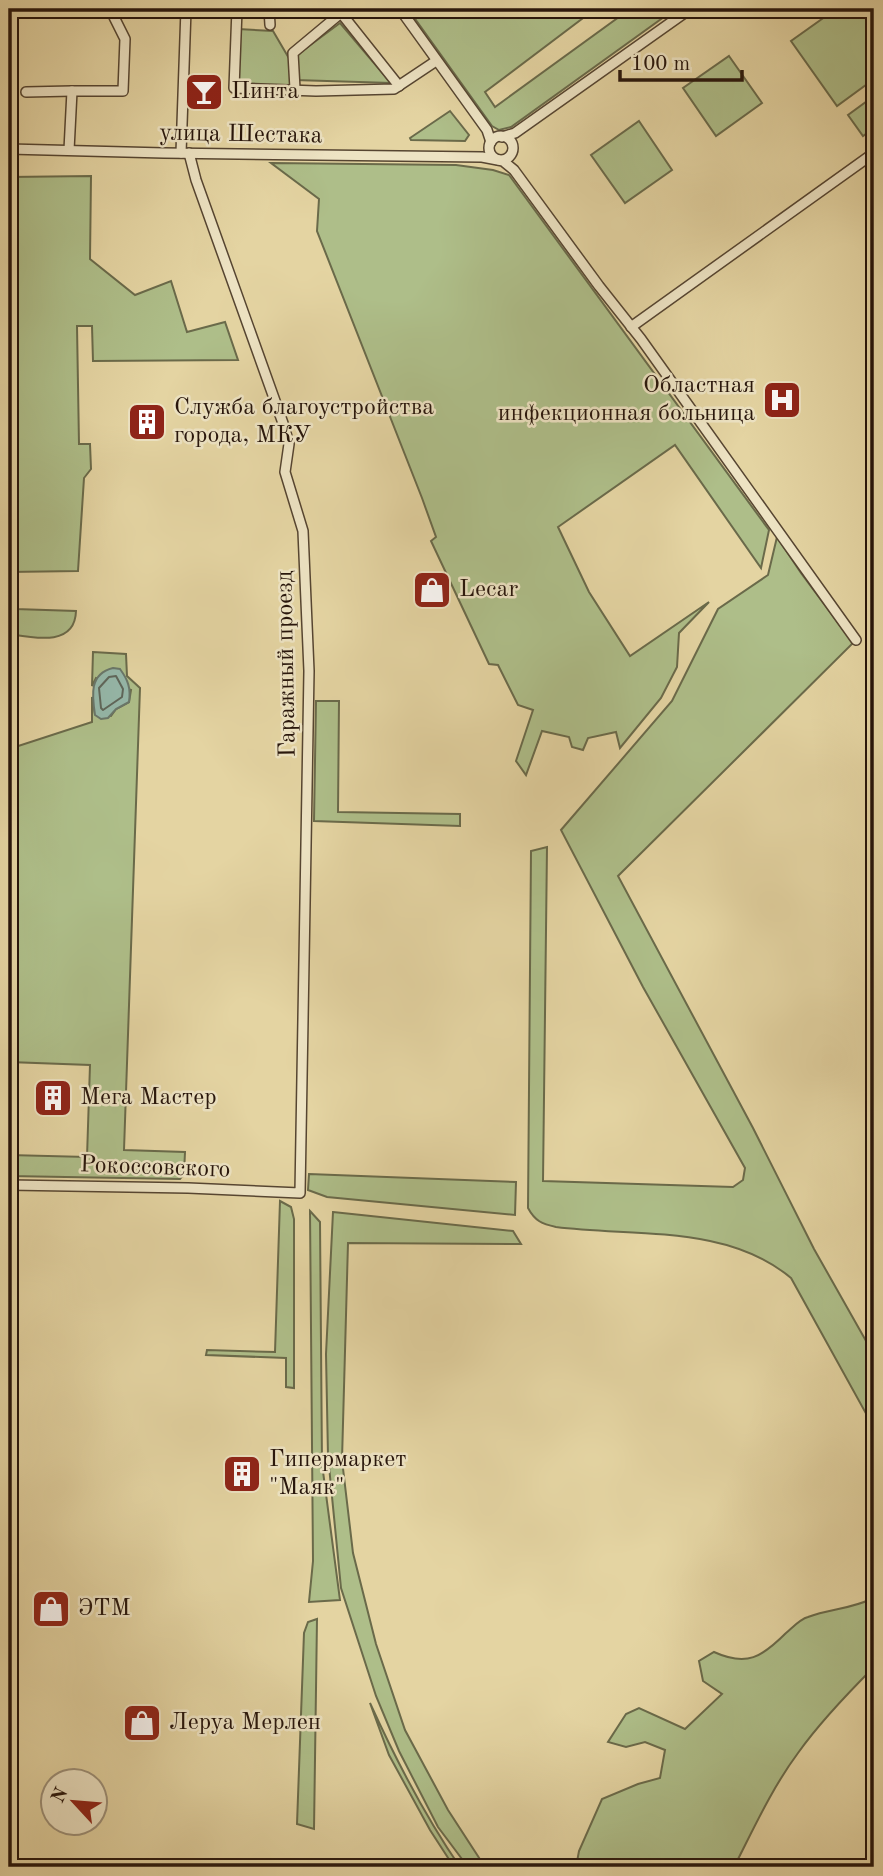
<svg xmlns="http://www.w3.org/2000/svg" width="883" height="1876" font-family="'Old Standard TT',serif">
  <rect width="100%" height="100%" fill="#e4d4a2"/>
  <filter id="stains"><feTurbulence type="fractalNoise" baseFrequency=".00286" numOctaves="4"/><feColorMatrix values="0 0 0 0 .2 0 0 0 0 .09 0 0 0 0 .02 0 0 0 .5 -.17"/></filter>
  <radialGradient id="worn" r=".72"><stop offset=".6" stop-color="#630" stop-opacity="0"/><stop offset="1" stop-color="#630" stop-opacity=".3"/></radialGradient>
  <!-- green -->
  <g fill="#aebe89" stroke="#6a6a4a" stroke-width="2">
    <path d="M408,9H595L485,92L495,107L630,9H675L511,127L499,130L492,126Z"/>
    <path d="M836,9H866L874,20V79L837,106L791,41Z"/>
    <path d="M340,23L391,83L295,80V58L301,52Z"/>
    <path d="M238,29L273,31L290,60L291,87L236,86Z"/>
    <path d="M729,56L762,103L716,136L683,88Z"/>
    <path d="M874,96V128L863,136L848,115Z"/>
    <path d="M450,111L469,135L465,141L411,140L410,138Z"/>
    <path d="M639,121L672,170L625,203L591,155Z"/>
    <path d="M271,163L456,165L493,170L509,175L769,530L761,568L675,445L558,527L589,592L630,656L709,602L679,633L677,667L661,698L620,748L616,732L588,738L583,750L572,747L569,737L542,731L526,775L516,761L533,710L518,705L498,665L489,664L431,541L436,537L422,498L317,231L319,199Z"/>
    <path d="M91,176L90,259L135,295L171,281L187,332L225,322L238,360L93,361L92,326H77L79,444H90L91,469L84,478L78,571L9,572V177Z"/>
    <path d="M777,537L801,573L853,643L618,876L753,1128L814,1249L874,1355V1428L791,1278C727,1224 634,1237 556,1227C542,1224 535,1221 528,1208L531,851L547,847L543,1181L733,1187L743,1180L745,1168L643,987L561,830L672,701L718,609L768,575Z"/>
    <path d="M9,607L15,609L76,611C75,647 34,638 9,634Z"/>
    <path d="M93,652L126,654L127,676L140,688L124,1150L185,1152L184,1174L180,1179L9,1176V1155L87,1157L90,1065L9,1062V749L92,722V697L95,714L111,716L116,709L129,702L131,690L96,678L92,686Z"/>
    <path d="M316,701H339L338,812L460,814V826L314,821Z"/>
    <path d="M309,1174L516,1182L515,1215L327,1197L308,1190Z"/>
    <path d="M280,1201L291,1207L294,1219V1388L286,1387V1358L206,1355L207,1350L275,1352Z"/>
    <path d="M310,1211L320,1222L322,1464L340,1600L309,1602L313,1561Z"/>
    <path d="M333,1212L513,1231L521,1244L348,1243L342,1460L353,1553L376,1644L405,1730L448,1810L485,1867H468L438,1827L399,1751L376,1696L341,1588L328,1456L326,1354Z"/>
    <path d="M874,1587V1667C847,1694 820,1722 798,1753C772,1788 754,1828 734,1867H576L579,1851L602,1799L638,1784L660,1778L665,1750L645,1742L626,1747L608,1742L626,1714L639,1708L685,1729L722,1694L703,1681L699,1661L714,1652C747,1667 762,1657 786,1633C792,1628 800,1619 808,1617C829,1609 851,1609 871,1599L870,1588Z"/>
    <path d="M317,1619L314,1829L297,1824L304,1633L308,1622Z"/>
    <path d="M370,1703C396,1760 424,1815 460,1867H454L430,1830L389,1755Z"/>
  </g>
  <!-- water -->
  <path fill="#95b8aa" stroke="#69776a" stroke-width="2" d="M113,668L120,669C128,680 131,688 129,702L116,709L108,718L101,719L95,715C92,695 89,674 113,668Z"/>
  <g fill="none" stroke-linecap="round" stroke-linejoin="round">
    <!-- shore -->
    <path stroke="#5e665a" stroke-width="2" d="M116,676L123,689L122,697L103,710L101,708L99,688L109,677Z"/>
    <defs>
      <g id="minor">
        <path d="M237,9L234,88L316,91L394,89L436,61"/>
        <path d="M262,9H269L270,25"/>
        <path d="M400,9L487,130L491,142"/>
        <path d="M295,89L293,53L341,13L399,86"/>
        <path d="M26,92L72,91"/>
        <circle cx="501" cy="148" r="12"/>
        <path d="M502,137L515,133L690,9"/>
        <path d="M9,149L164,153L482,157L503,161L514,170L599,286L641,339L856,640"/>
        <path d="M69,150L72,91H123L125,39L114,17"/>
        <path d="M181,153L186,9"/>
        <path d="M631,327L874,153"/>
        <path d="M9,1185L188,1188L300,1193L309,671L303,531L285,472L289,444L284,426L196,180L189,153"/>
      </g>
    </defs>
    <!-- minor casing -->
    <use href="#minor" stroke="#564531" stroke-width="12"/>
    <!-- minor -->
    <use href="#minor" stroke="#ede3c3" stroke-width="9"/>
  </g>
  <!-- icons -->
  <defs>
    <symbol id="bar-square" viewBox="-11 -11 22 22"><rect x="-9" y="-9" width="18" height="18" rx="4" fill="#8f2418" stroke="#ede3c3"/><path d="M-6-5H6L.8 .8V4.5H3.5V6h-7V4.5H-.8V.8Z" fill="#fff"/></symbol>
    <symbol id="hospital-square" viewBox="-11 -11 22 22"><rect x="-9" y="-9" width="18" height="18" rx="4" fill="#8f2418" stroke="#ede3c3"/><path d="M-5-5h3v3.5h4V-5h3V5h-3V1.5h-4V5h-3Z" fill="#fff"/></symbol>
    <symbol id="building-square" viewBox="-11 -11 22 22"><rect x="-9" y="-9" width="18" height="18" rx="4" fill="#8f2418" stroke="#ede3c3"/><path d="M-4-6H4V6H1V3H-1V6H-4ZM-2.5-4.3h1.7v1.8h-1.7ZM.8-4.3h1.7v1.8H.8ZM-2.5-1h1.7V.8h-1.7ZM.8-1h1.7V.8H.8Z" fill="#fff"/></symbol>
    <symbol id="shop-square" viewBox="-11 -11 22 22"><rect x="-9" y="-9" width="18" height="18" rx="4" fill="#8f2418" stroke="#ede3c3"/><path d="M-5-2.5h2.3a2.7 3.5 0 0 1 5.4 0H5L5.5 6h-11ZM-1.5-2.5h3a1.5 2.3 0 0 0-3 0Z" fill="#fff"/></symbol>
  </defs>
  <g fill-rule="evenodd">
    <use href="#bar-square" x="182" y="70" width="44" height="44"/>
    <use href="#hospital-square" x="760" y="378" width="44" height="44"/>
    <use href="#building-square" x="125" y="400" width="44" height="44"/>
    <use href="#shop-square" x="410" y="568" width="44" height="44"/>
    <use href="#building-square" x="31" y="1076" width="44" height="44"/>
    <use href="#building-square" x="220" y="1452" width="44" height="44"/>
    <use href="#shop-square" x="29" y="1587" width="44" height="44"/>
    <use href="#shop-square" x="120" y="1701" width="44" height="44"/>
  </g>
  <g text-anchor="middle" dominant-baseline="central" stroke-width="5" stroke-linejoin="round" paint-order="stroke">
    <!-- poi labels -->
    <g font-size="24" fill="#27150b" stroke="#ede3c3" text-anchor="start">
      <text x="231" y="92">Пинта</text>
      <text x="755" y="386" text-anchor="end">Областная<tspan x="755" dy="28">инфекционная больница</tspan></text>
      <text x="174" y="408">Служба благоустройства<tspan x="174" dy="28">города, МКУ</tspan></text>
      <text x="459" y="590">Lecar</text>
      <text x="80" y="1098">Мега Мастер</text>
      <text x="269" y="1460">Гипермаркет<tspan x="269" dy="28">"Маяк"</tspan></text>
      <text x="78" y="1609">ЭТМ</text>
      <text x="169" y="1723">Леруа Мерлен</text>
    </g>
    <!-- street labels -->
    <g font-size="24" fill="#27150b" stroke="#ede3c3">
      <text transform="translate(241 135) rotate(1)">улица Шестака</text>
      <text transform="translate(287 664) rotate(-91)">Гаражный проезд</text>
      <text transform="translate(155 1168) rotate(2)">Рокоссовского</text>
    </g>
  </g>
  <!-- margin -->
  <rect width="883" height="1876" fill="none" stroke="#e4d4a2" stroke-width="35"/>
  <rect x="10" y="10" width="862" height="1855" fill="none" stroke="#27150b" stroke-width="3.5"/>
  <rect x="18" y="18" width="848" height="1841" fill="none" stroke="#27150b" stroke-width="2"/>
  <!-- north arrow -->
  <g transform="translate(74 1802) rotate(296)"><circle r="33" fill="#ede3c3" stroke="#9e9179" stroke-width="2"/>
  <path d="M0-5L12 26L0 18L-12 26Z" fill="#8f2418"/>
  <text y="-10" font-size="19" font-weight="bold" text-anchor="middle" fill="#27150b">N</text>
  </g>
  <!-- scale -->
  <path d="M620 70v10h122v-10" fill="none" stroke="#27150b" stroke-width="3.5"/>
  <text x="631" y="70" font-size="21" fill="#27150b" stroke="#ede3c3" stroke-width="5" paint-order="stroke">100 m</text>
  <rect width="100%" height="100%" filter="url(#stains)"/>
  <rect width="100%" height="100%" fill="url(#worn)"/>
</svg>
